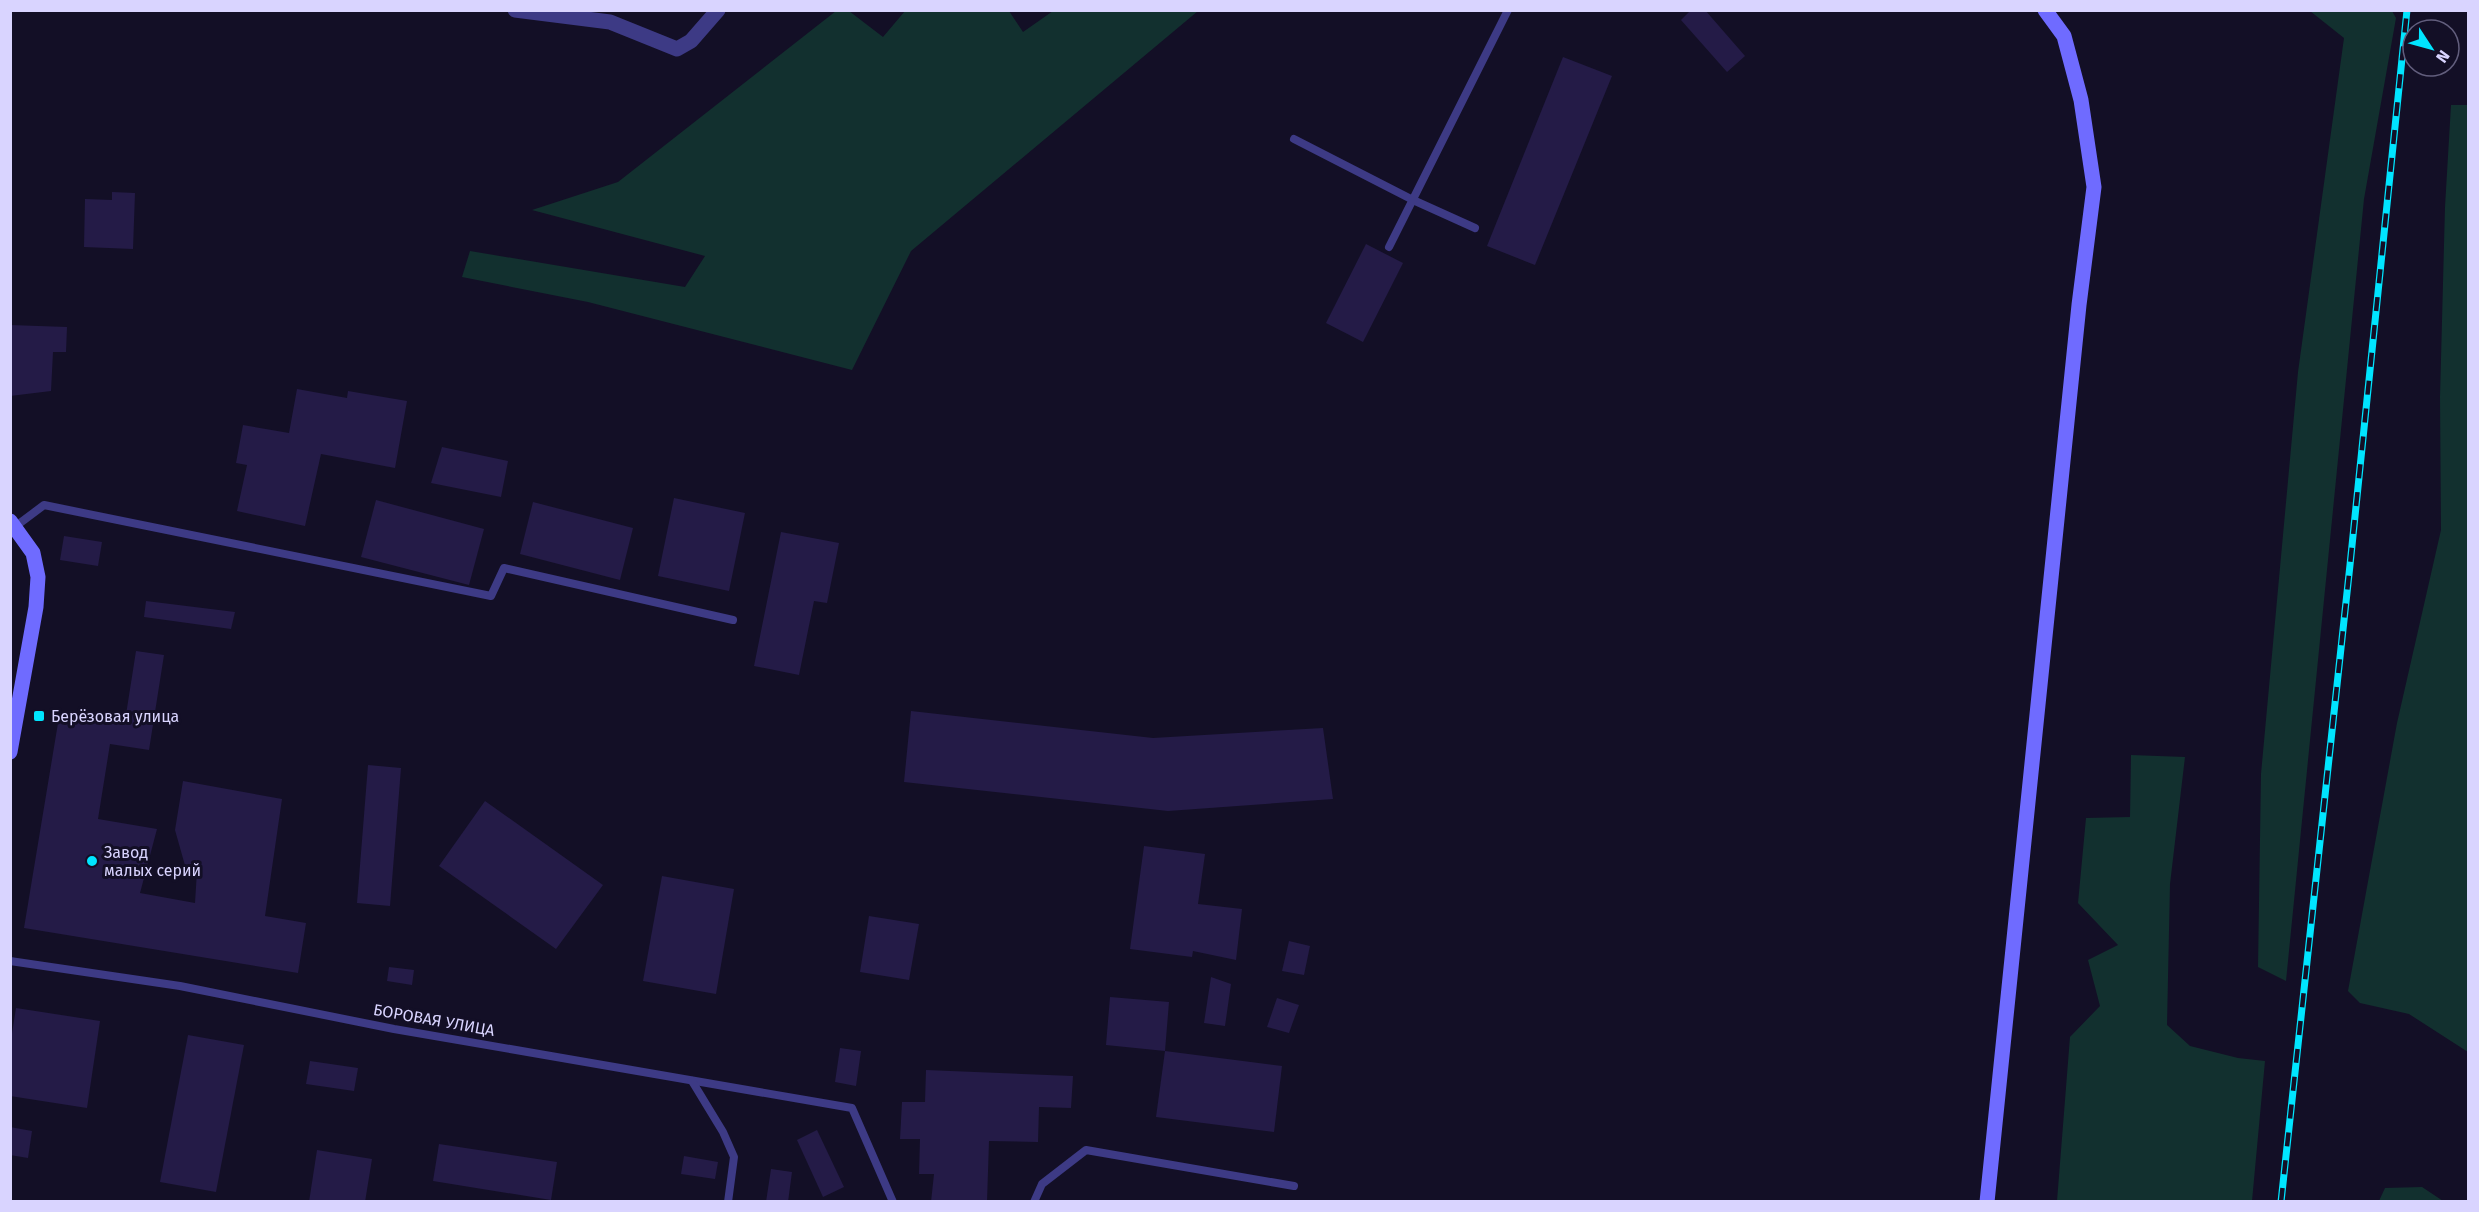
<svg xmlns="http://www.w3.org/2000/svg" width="2479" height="1212" font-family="'Fira Sans',sans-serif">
  <rect width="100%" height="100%" fill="#130f26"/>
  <!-- green -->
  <g fill="#12302f">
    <path d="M836,11H849L883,37L905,11H1009L1023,32L1053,11H1198L911,251L852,370L588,302L462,277L470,251L685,287L705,256L532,210L618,182Z"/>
    <path d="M2310,11H2392L2396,18L2364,199L2286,981L2258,967L2261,774L2298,372L2344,38Z"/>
    <path d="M2451,105H2468V1052L2409,1014L2360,1003L2348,991L2397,723L2441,530L2440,397L2445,207Z"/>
    <path d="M2131,755L2185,757L2170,884L2167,1025L2190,1046L2238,1058L2265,1061L2252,1201H2057L2070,1037L2100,1006L2088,960L2118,945L2078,903L2086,818L2130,817Z"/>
    <path d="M2422,1187L2443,1201H2379L2385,1188Z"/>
  </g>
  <!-- building -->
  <g fill="#241b47">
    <path d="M1691,10H1705L1745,56L1727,72L1681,20Z"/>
    <path d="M1563,57L1612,76L1535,265L1487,246Z"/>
    <path d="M112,192L135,193L133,249L84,247L85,199L112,200Z"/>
    <path d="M1366,244L1403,263L1363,342L1326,323Z"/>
    <path d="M10,325L67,327L66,352H53L51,391L10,396Z"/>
    <path d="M297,389L347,398L348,391L407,401L395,468L321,454L305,526L237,511L247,465L236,463L243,425L289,433Z"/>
    <path d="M442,447L508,461L501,497L431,483Z"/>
    <path d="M674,498L745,513L729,591L658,576Z"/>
    <path d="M376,500L484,529L469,585L361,557Z"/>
    <path d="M533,502L633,528L620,580L520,554Z"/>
    <path d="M781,532L839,543L827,603L814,601L799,675L754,666Z"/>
    <path d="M64,536L102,542L98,566L60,560Z"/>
    <path d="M146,601L235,612L231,629L144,617Z"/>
    <path d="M136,651L164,655L149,750L110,744L98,819L157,829L140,893L195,903L197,871L186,869L175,830L183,781L282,799L265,916L306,923L298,973L24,928L60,711L125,721Z"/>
    <path d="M911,711L1153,738L1323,728L1333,799L1168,811L904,782Z"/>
    <path d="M368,765L401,768L390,906L357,903Z"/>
    <path d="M485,801L603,885L556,949L439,866Z"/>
    <path d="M1144,846L1205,854L1198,904L1242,909L1236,960L1193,951L1192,957L1130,949Z"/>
    <path d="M662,876L734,889L716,994L643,981Z"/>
    <path d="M869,916L919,924L909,980L860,972Z"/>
    <path d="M1289,941L1310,946L1304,975L1282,971Z"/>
    <path d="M389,967L414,970L412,985L387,981Z"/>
    <path d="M1211,977L1231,984L1225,1026L1204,1023Z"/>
    <path d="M1110,997L1169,1002L1165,1051L1106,1045Z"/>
    <path d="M1277,998L1299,1005L1289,1033L1267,1027Z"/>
    <path d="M16,1008L100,1021L87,1108L10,1096V1046Z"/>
    <path d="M188,1035L244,1045L216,1192L160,1182Z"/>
    <path d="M840,1048L861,1051L856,1086L835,1082Z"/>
    <path d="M1165,1051L1282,1066L1274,1132L1156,1117Z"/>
    <path d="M310,1061L358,1068L354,1091L306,1084Z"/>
    <path d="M926,1070L1073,1076L1071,1108L1039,1107L1038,1142L989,1141L987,1202H931L934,1174H919L920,1139H900L902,1102H925Z"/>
    <path d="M10,1127L32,1131L28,1158L10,1155Z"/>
    <path d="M817,1130L844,1187L823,1197L797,1140Z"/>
    <path d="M439,1144L557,1162L551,1200L433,1181Z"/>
    <path d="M317,1150L372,1159L365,1202H309Z"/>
    <path d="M684,1156L718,1162L715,1179L681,1174Z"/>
    <path d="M771,1169L792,1172L788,1202H766Z"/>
  </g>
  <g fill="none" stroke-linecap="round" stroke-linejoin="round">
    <!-- lane -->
    <g stroke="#3d3a85" stroke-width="8">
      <path d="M1294,139L1413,200L1475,228"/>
      <path d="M1389,247L1508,10"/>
      <path d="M16,526L44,505L491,596L504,568L733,620"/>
      <path d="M10,961L180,986L394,1029L852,1108L893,1202"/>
      <path d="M692,1081L723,1132L734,1157L728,1202"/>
      <path d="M1034,1202L1042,1184L1086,1150L1294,1186"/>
    </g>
    <!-- street -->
    <path stroke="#3d3a85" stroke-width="15" d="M515,10L610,22L677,49L691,41L718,10"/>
    <!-- secondary -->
    <g stroke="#6f6bff" stroke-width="15">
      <path d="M10,521L33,553L38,577L36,607L10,752"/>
      <path d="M1987,1202L2079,305L2094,187L2081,100L2064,36L2045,10"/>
    </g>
    <defs>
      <path id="rail" d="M2281,1202L2350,565L2407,10"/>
    </defs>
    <!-- rail casing -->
    <use href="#rail" stroke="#00e5ff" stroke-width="7"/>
    <!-- rail -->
    <use href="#rail" stroke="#130f26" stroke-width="4.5" stroke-dasharray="14" stroke-linecap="butt"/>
  </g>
  <!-- markers -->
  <g fill="#00e5ff" stroke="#130f26" stroke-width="2">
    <rect x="33" y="710" width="12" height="12" rx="3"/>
    <circle cx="92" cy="861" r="6"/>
  </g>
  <g text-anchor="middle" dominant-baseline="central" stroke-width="6" stroke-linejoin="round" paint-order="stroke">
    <!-- poi labels -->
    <g font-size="16" fill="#d9d4ff" stroke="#130f26" text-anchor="start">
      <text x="51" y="716">Берёзовая улица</text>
      <text x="104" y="852">Завод<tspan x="104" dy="18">малых серий</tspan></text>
    </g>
    <!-- street labels -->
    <g font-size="16" fill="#d9d4ff" stroke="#130f26">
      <text transform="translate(434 1020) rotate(10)">БОРОВАЯ УЛИЦА</text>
    </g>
  </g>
  <!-- border -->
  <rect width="2479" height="1212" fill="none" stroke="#d9d4ff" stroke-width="24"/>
  <!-- north arrow -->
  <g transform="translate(2431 48) rotate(126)"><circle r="28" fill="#130f26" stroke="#625e7d" stroke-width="1.5"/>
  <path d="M0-4.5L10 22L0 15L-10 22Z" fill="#00e5ff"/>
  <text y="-9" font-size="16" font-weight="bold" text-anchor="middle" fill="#d9d4ff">N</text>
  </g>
</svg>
